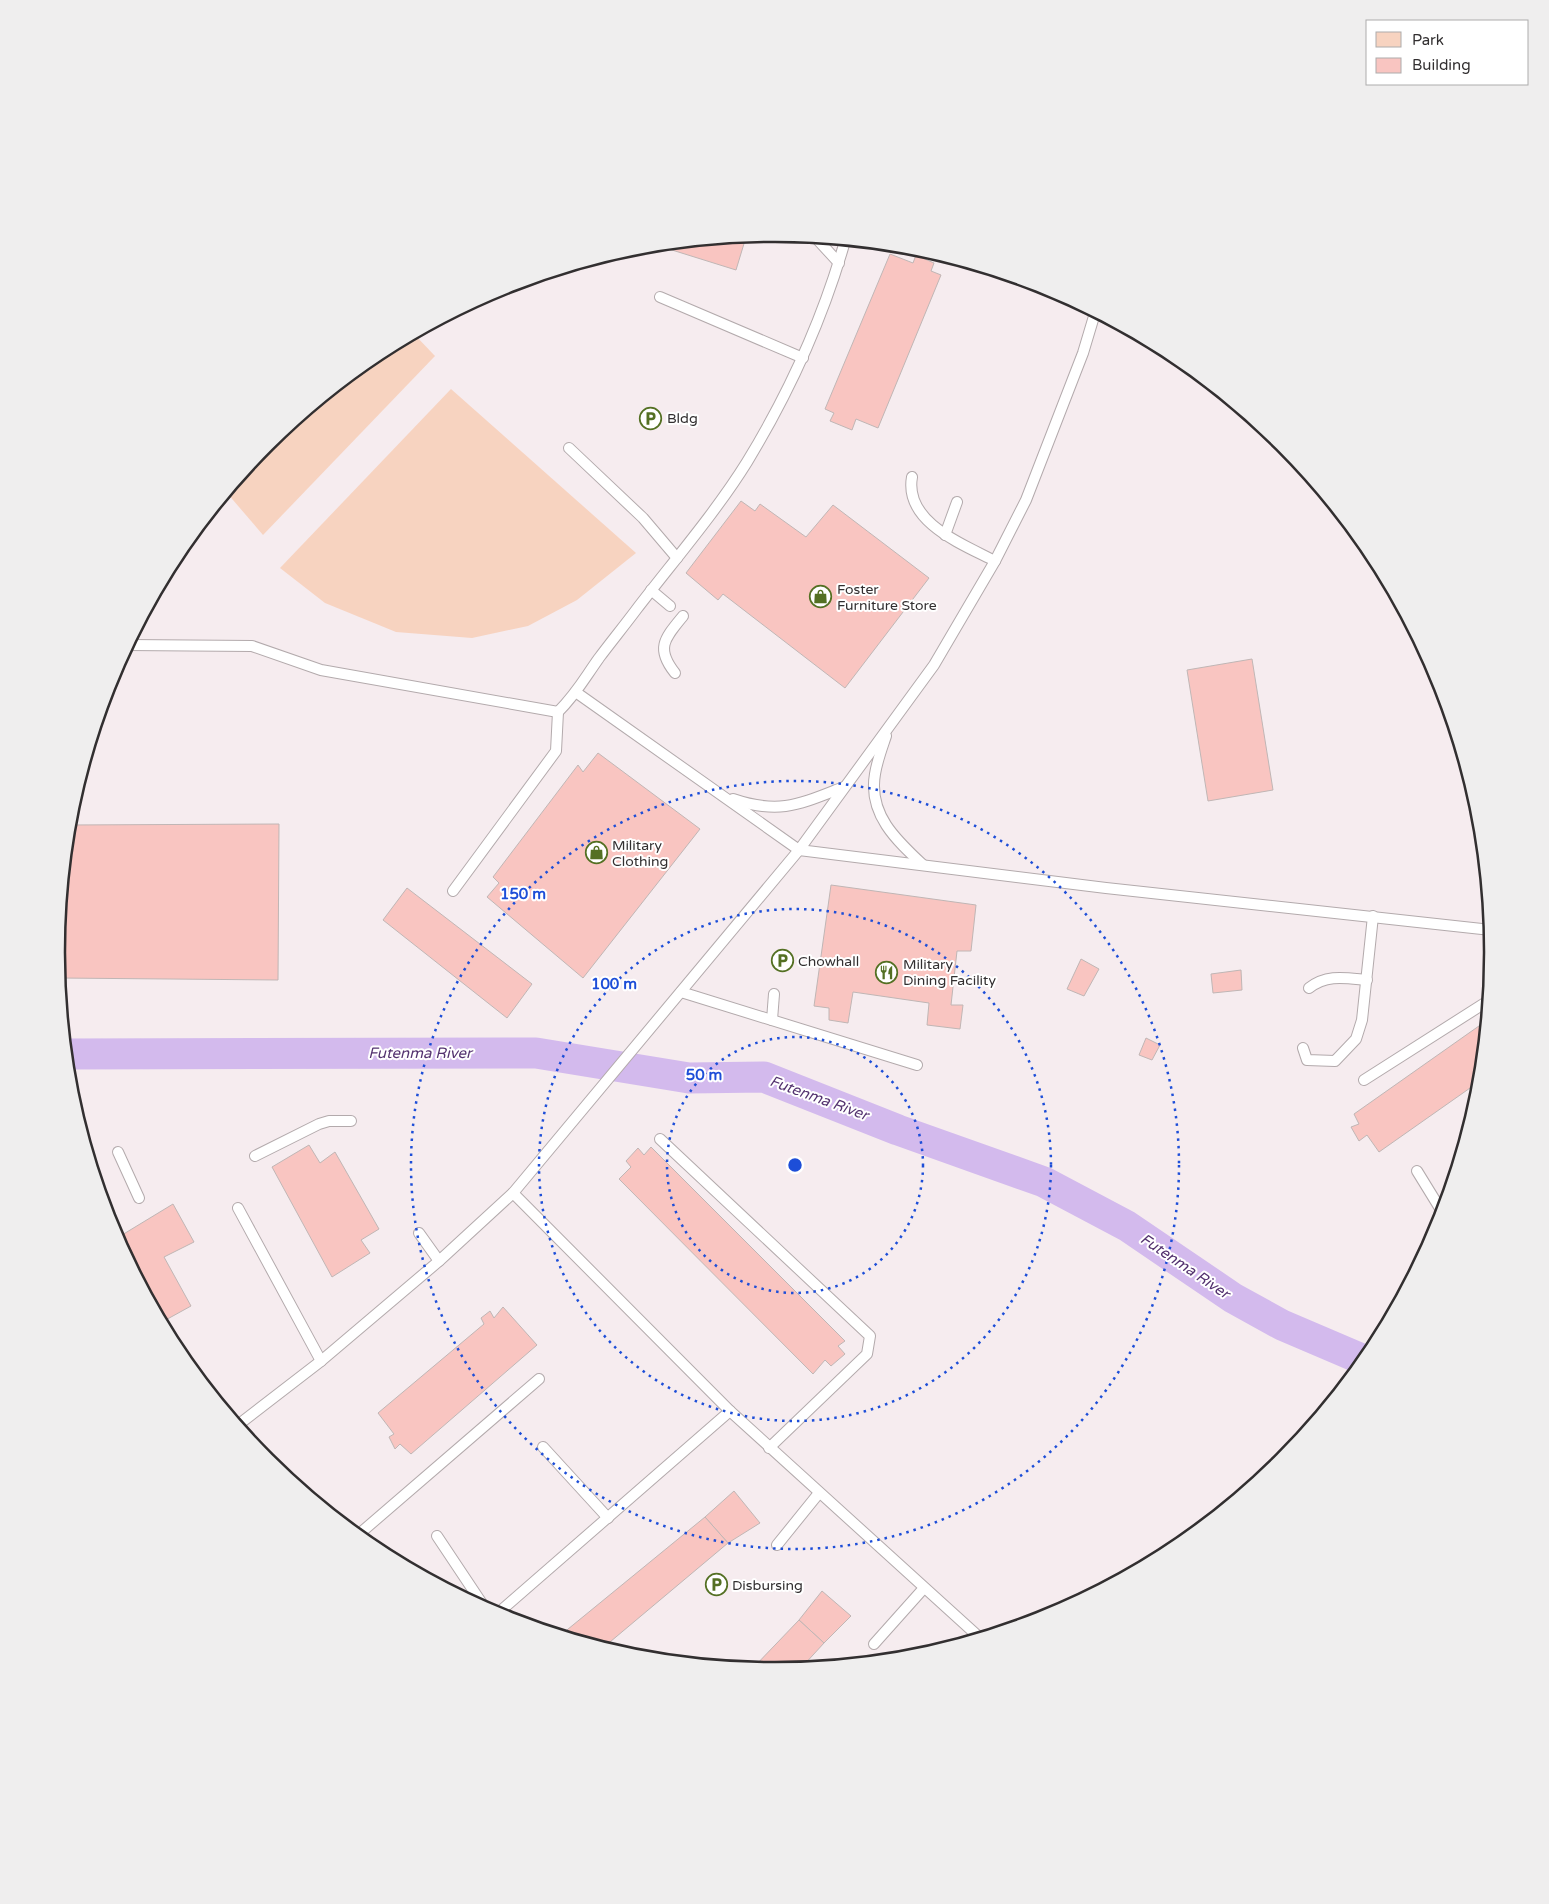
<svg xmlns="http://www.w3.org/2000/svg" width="1549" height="1904" font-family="'Varela Round',sans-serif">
  <rect width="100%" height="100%" fill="#f6ecef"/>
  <!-- green -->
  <g fill="#f7d3c0">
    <path d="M414,334L435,356L263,535L227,493L267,444L376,355Z"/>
    <path d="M451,389L636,553L577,600L528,626L472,638L396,632L325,603L280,568Z"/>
  </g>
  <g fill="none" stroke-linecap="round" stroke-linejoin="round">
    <!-- river -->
    <path stroke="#d3baed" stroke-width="31" d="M66,1054L536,1053L689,1078L764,1077L898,1130L1044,1182L1127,1226L1233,1298L1282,1325L1364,1360"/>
  </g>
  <!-- building -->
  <g fill="#f9c5c1" stroke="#c0b6b5">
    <path d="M746,237L736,270L656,245Z"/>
    <path d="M890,254L913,263L916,255L934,263L931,271L941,275L878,428L856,419L852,430L830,421L834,413L825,409Z"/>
    <path d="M741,501L755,511L760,504L806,537L833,505L929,578L845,688L723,594L718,600L686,573Z"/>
    <path d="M1252,659L1273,790L1208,801L1187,670Z"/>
    <path d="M598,753L700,829L583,978L487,897L499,883L493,877L578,765L583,772Z"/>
    <path d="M279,824L278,980L59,978L56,952L69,825Z"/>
    <path d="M831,885L976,905L971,951H957L951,1005H963L960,1029L927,1025L929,1003L853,992L848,1023L829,1020V1008L814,1006Z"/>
    <path d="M407,888L532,984L507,1018L383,920Z"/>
    <path d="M1081,959L1099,969L1084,996L1067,989Z"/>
    <path d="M1241,970L1242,990L1213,993L1211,974Z"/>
    <path d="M1486,1021L1480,1081L1379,1152L1367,1135L1359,1141L1351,1127L1359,1124L1354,1114Z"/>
    <path d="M1146,1038L1160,1045L1152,1060L1139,1055Z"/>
    <path d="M309,1145L320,1163L335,1152L379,1229L361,1240L370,1253L332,1277L272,1167Z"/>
    <path d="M651,1147L845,1341L838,1346L845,1354L831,1366L825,1360L813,1374L619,1179L631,1167L626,1161L638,1148L644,1155Z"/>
    <path d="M173,1204L194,1242L164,1257L191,1306L162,1322L117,1238Z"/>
    <path d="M503,1307L537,1345L411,1454L400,1444L395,1449L389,1437L394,1434L378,1413L484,1324L481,1318L490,1311L494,1318Z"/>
    <path d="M734,1491L760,1523L728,1543L705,1517Z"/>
    <path d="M705,1517L728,1543L604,1647L562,1634Z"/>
    <path d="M822,1591L851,1616L824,1643L799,1620Z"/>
    <path d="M799,1620L824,1643L802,1667L774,1670L753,1668Z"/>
  </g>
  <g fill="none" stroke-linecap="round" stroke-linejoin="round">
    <defs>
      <g id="service">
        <path d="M816,238L839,263"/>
        <path d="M660,297L803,358"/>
        <path d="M569,448L643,518L677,558"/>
        <path d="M912,477C904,522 962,544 995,561"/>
        <path d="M945,535L957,502"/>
        <path d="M651,590L670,606"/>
        <path d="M128,645L252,646L321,670L558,712C577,693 584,679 599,658C611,642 624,626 636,610C672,563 716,512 747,462C789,393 823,318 845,241"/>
        <path d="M675,673C655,648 665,638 683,616"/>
        <path d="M577,693L799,850L1106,888L1491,930"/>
        <path d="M886,736C882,748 877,761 875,774C868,814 896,840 923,865"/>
        <path d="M733,799C780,815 800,804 844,787"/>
        <path d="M453,891L556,751L558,712"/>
        <path d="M1309,988C1327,974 1345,978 1367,980"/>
        <path d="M681,992L917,1065"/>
        <path d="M772,1020L774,994"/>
        <path d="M1303,1048L1307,1060L1335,1061L1356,1039L1362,1020L1373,916"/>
        <path d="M1364,1080L1488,1001"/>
        <path d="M660,1139L870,1336L867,1354L769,1448"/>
        <path d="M118,1152L139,1198"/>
        <path d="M255,1156L319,1124L329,1121H351"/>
        <path d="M1417,1171L1441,1210"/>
        <path d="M513,1193L730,1411L979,1637"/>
        <path d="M238,1208L321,1361"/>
        <path d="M419,1233L439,1261"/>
        <path d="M238,1425L321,1361L439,1261L513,1193L799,850L934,665L995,561L1026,500L1083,353L1095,313"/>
        <path d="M543,1447L608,1518"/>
        <path d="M358,1535L539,1379"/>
        <path d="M437,1536L485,1608"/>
        <path d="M777,1545L819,1493"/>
        <path d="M497,1614L730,1411"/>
        <path d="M874,1644L924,1588"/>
      </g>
    </defs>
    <!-- service casing -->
    <use href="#service" stroke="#b3aaac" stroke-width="12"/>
    <!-- service -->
    <use href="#service" stroke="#fff" stroke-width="10"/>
  </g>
  <!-- distance rings -->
  <g fill="none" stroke="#1d4ed8" stroke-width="2.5" stroke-dasharray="2.5 5">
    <circle cx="795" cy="1165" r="128"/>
    <circle cx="795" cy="1165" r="256"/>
    <circle cx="795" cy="1165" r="384"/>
  </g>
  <!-- icons -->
  <defs>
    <symbol id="parking-ring" viewBox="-11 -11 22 22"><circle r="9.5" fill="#fff" stroke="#547023" stroke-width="1.5"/><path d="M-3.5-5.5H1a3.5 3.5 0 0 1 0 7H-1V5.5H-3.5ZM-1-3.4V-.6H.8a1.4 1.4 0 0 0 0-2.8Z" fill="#547023"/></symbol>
    <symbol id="shop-ring" viewBox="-11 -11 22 22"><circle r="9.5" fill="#fff" stroke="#547023" stroke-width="1.5"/><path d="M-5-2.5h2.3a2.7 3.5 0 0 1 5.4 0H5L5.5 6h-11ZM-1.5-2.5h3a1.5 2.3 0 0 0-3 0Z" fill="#547023"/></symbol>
    <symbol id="restaurant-ring" viewBox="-11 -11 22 22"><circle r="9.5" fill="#fff" stroke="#547023" stroke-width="1.5"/><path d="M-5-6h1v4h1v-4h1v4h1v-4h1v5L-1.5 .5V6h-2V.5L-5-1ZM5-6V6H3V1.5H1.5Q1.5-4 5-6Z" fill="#547023"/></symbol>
  </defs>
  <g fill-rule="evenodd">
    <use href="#parking-ring" x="638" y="406" width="25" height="25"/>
    <use href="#shop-ring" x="808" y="584" width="25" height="25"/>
    <use href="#shop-ring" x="584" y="840" width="25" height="25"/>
    <use href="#parking-ring" x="770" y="948" width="25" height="25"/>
    <use href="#restaurant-ring" x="874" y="960" width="25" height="25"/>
    <use href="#parking-ring" x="704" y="1572" width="25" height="25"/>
  </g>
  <g text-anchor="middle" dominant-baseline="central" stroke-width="4" stroke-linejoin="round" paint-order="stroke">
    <!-- poi labels -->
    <g font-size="14" fill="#322f30" stroke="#fff" text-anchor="start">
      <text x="667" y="418">Bldg</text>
      <text x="837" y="589">Foster<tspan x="837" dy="16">Furniture Store</tspan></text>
      <text x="612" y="845">Military<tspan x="612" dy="16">Clothing</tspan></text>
      <text x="798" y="961">Chowhall</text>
      <text x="903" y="964">Military<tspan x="903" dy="16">Dining Facility</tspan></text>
      <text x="732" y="1585">Disbursing</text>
    </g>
    <!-- water labels -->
    <g font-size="15" font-style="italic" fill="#53326f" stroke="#fff">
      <text x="420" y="1053">Futenma River</text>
      <text transform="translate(819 1098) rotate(20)">Futenma River</text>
      <text transform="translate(1185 1266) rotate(34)">Futenma River</text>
    </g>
  </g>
  <!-- crop -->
  <path d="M0 0H1549V1904H0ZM774 242H775A709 709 0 0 1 1484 951V953A709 709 0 0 1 775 1662H774A709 709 0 0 1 65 953V951A709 709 0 0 1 774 242Z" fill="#efeeee" fill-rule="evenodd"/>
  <path fill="none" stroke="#322f30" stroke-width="2.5" d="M774 242H775A709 709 0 0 1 1484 951V953A709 709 0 0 1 775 1662H774A709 709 0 0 1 65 953V951A709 709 0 0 1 774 242Z"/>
  <circle cx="795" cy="1165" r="8" fill="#1d4ed8" stroke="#fff" stroke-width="2.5"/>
  <g font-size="15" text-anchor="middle" font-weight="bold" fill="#1d4ed8" stroke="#fff" stroke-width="4" stroke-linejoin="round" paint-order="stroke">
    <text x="523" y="899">150 m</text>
    <text x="614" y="989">100 m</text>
    <text x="704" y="1080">50 m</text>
  </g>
  <!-- legend -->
  <rect x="1366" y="20" width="162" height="65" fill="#ffffff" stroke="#adacac"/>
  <rect x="1376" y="32" width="25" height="15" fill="#f7d3c0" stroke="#adacac"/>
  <text x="1412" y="45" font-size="15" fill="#322f30">Park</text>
  <rect x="1376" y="58" width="25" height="15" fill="#f9c5c1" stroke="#adacac"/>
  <text x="1412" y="70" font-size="15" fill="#322f30">Building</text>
</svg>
